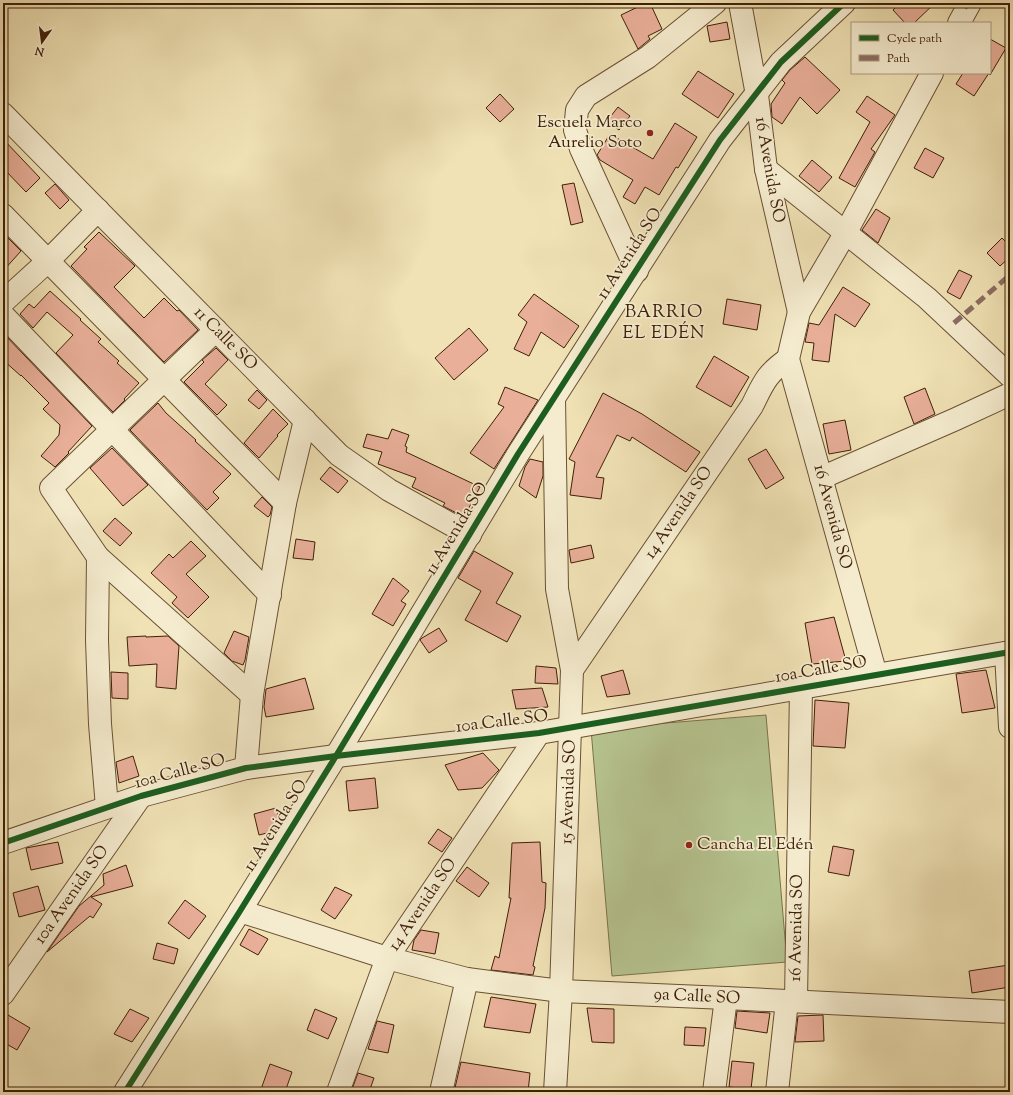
<svg xmlns="http://www.w3.org/2000/svg" width="1013" height="1095" font-family="'Sorts Mill Goudy',serif">
  <rect width="100%" height="100%" fill="#f0e2b5"/>
  <filter id="stains"><feTurbulence type="fractalNoise" baseFrequency=".005" numOctaves="4"/><feColorMatrix values="0 0 0 0 .2 0 0 0 0 .09 0 0 0 0 .02 0 0 0 .5 -.17"/></filter>
  <radialGradient id="worn" r=".72"><stop offset=".6" stop-color="#630" stop-opacity="0"/><stop offset="1" stop-color="#630" stop-opacity=".3"/></radialGradient>
  <!-- green -->
  <path fill="#b6c490" stroke="#7a724c" d="M766,715L787,962L612,976L591,729Z"/>
  <!-- building -->
  <g fill="#e9af99" stroke="#3f2008">
    <path d="M646,3H650L662,29L648,36L650,39L638,49L621,15Z"/>
    <path d="M900,3H935L914,23H905L893,10Z"/>
    <path d="M727,22L730,39L710,42L707,26Z"/>
    <path d="M990,39L1006,48L990,75Z"/>
    <path d="M805,57L840,90L817,114L800,97L782,124L772,117L771,104L785,83L782,80L790,70Z"/>
    <path d="M698,71L734,94L718,118L682,94Z"/>
    <path d="M963,73H989L974,96L956,84Z"/>
    <path d="M500,94L514,109L500,122L486,108Z"/>
    <path d="M867,96L895,115L871,149L875,152L855,187L839,178L870,122L856,112Z"/>
    <path d="M618,107L630,116L619,130L607,121Z"/>
    <path d="M675,123L697,137L678,168L676,167L659,195L645,187L635,204L623,197L633,180L600,160L597,155L610,134L653,159Z"/>
    <path d="M3,139L40,178L26,192L3,168Z"/>
    <path d="M925,148L944,158L933,178L914,168Z"/>
    <path d="M812,160L832,177L819,192L799,176Z"/>
    <path d="M574,183L583,222L571,225L562,185Z"/>
    <path d="M55,184L69,200L60,209L45,193Z"/>
    <path d="M876,209L890,218L878,243L862,230Z"/>
    <path d="M99,232L135,266L114,287L144,318L164,298L177,311L179,310L198,330L164,362L71,266L87,249L84,247Z"/>
    <path d="M3,233L21,251L3,271Z"/>
    <path d="M1002,238L1010,246V257L1000,266L987,253Z"/>
    <path d="M959,270L972,276L960,299L947,292Z"/>
    <path d="M843,287L870,304L855,327L835,314L829,362L812,360L814,343L805,342L809,323L819,325Z"/>
    <path d="M50,291L81,319L80,320L101,339L98,342L119,361L117,363L139,383L124,399L125,400L113,412L56,353L73,335L47,312L33,328L20,314L29,304L34,308Z"/>
    <path d="M534,294L579,326L564,348L541,332L529,356L514,349L527,322L518,315Z"/>
    <path d="M727,299L761,305L757,330L723,324Z"/>
    <path d="M469,328L488,350L454,380L435,358Z"/>
    <path d="M3,333L92,426L68,452L69,453L55,467L41,456L59,435L60,425L43,409L49,403L21,375V376L3,360Z"/>
    <path d="M216,348L228,360L205,384L227,405L217,415L184,382L204,362L202,360Z"/>
    <path d="M714,356L749,377L731,407L696,387Z"/>
    <path d="M505,387L538,400L494,469L470,453L504,407L498,404Z"/>
    <path d="M925,388L935,414L914,424L904,397Z"/>
    <path d="M257,390L267,400L259,409L248,400Z"/>
    <path d="M603,393L642,414L700,452L686,472L632,437L630,441L617,435L596,477L604,478L601,499L570,495L575,462L569,459Z"/>
    <path d="M158,403L166,413L196,440L195,441L231,474L213,492L219,498L207,510L130,430Z"/>
    <path d="M273,409L288,424L277,435L278,436L259,458L244,443Z"/>
    <path d="M845,420L851,450L829,454L823,424Z"/>
    <path d="M392,429L409,435L405,446L407,447L406,452L480,487L464,517L443,506L445,503L412,487L416,478L378,464L382,452L363,447L367,434L388,439Z"/>
    <path d="M112,448L148,485L123,506L90,468Z"/>
    <path d="M766,449L784,478L766,489L748,459Z"/>
    <path d="M530,459L543,462V476L536,498L519,486L525,467Z"/>
    <path d="M330,467L348,481L338,493L320,479Z"/>
    <path d="M262,497L272,507L270,515L268,517L254,506Z"/>
    <path d="M115,518L132,533L120,546L103,531Z"/>
    <path d="M296,539L315,542L313,560L293,558Z"/>
    <path d="M191,541L206,556L186,574L209,597L188,618L172,603L177,597L151,573L169,554L173,558Z"/>
    <path d="M591,545L594,558L571,563L569,550Z"/>
    <path d="M474,551L513,573L496,603L521,616L507,642L465,620L481,591L458,578Z"/>
    <path d="M393,578L409,591L401,601L406,604L393,626L372,614Z"/>
    <path d="M834,617L846,661L812,664L805,623Z"/>
    <path d="M439,628L447,641L429,653L420,640L422,638Z"/>
    <path d="M234,631L249,637L245,660L243,665L232,661L224,653Z"/>
    <path d="M146,636V637L168,636L179,646L176,689L156,687L157,664L129,666L127,637Z"/>
    <path d="M536,666L556,668L558,684L535,683Z"/>
    <path d="M623,670L630,694L607,697L601,676Z"/>
    <path d="M986,670L995,708L962,713L956,674Z"/>
    <path d="M111,672L128,673V699L112,698Z"/>
    <path d="M305,678L314,709L266,717L264,707L266,689Z"/>
    <path d="M542,688L548,707L516,709L512,690Z"/>
    <path d="M815,700L849,703L845,748L813,746Z"/>
    <path d="M483,753L499,770L482,788L458,790L445,765Z"/>
    <path d="M133,756L139,776L119,783L116,762Z"/>
    <path d="M375,778L378,808L349,811L346,781Z"/>
    <path d="M276,808L280,823L275,831L259,835L254,814Z"/>
    <path d="M438,829L452,838L442,852L428,843Z"/>
    <path d="M58,842L63,863L31,870L26,848Z"/>
    <path d="M540,842L542,882L546,883L545,908L533,966L535,967L533,975L491,970L495,956L499,958L511,898H509L512,843Z"/>
    <path d="M833,846L854,850L849,876L828,872Z"/>
    <path d="M126,865L133,886L91,897L102,904L93,918L90,916L47,952L79,906L104,885L103,874Z"/>
    <path d="M467,867L489,883L479,897L456,881Z"/>
    <path d="M38,886L45,910L19,917L13,893Z"/>
    <path d="M335,887L352,895L335,919L321,910Z"/>
    <path d="M185,900L206,916L189,939L168,923Z"/>
    <path d="M249,929L268,939L258,955L240,945Z"/>
    <path d="M421,930L439,933L435,954L412,950L414,940Z"/>
    <path d="M157,943L178,949L174,964L153,959Z"/>
    <path d="M1009,965L1010,987L972,993L969,971Z"/>
    <path d="M491,997L536,1004L530,1033L484,1027Z"/>
    <path d="M587,1008L614,1009V1043L592,1042Z"/>
    <path d="M130,1009L149,1018L132,1042L114,1034Z"/>
    <path d="M315,1009L337,1018L328,1039L307,1030Z"/>
    <path d="M737,1011L770,1013L767,1033L735,1028Z"/>
    <path d="M3,1012L30,1028L17,1050L3,1042Z"/>
    <path d="M823,1015L824,1041L795,1042L798,1016Z"/>
    <path d="M377,1021L394,1025L388,1053L368,1049Z"/>
    <path d="M685,1027L706,1028L704,1046L684,1045Z"/>
    <path d="M732,1061L754,1063L751,1089L729,1087Z"/>
    <path d="M461,1062L530,1073L528,1092H454Z"/>
    <path d="M270,1064L292,1072L285,1092H260Z"/>
    <path d="M358,1073L374,1078L369,1092H351Z"/>
  </g>
  <g fill="none" stroke-linecap="round" stroke-linejoin="round">
    <defs>
      <g id="minor">
        <path d="M740,3L757,95L766,169L799,312"/>
        <path d="M959,23L970,3"/>
        <path d="M3,114L339,455L389,490L470,535"/>
        <path d="M766,169L927,298L1010,376"/>
        <path d="M3,215L285,503"/>
        <path d="M637,271L581,149L575,130L577,110L586,96L648,57L715,3"/>
        <path d="M3,302L48,261L98,210"/>
        <path d="M3,315L270,595"/>
        <path d="M216,330L51,488L98,557L252,695"/>
        <path d="M554,398L557,589L572,670L561,991L555,1092"/>
        <path d="M821,478L956,419L1010,394"/>
        <path d="M98,557L97,640L100,724L107,807"/>
        <path d="M1006,653L1010,727"/>
        <path d="M572,670L752,406C763,384 766,374 788,359"/>
        <path d="M876,675L788,359L799,312L846,232L932,73"/>
        <path d="M246,768L252,695L285,503L305,420"/>
        <path d="M3,843L141,796L246,768L336,756L539,733L1010,652"/>
        <path d="M240,911L387,958L467,979L561,991L726,998L1010,1012"/>
        <path d="M3,994L141,796"/>
        <path d="M796,1001L801,688"/>
        <path d="M125,1092L240,911L336,756L518,454L720,140L781,62L844,3"/>
        <path d="M338,1092L387,958L539,733"/>
        <path d="M441,1092L467,979"/>
        <path d="M714,1092L726,998"/>
        <path d="M777,1092L787,1001"/>
      </g>
    </defs>
    <!-- minor casing -->
    <use href="#minor" stroke="#6b5033" stroke-width="24"/>
    <!-- minor -->
    <use href="#minor" stroke="#f5eccf" stroke-width="22"/>
    <!-- quiet -->
    <g stroke="#8d6e63" stroke-width="5" stroke-dasharray="10 5" stroke-linecap="butt">
      <path d="M964,3L968,8"/>
      <path d="M954,323L1010,275"/>
    </g>
    <defs>
      <g id="cycleway">
        <path d="M3,843L141,796L246,768L336,756L539,733L1010,652"/>
        <path d="M125,1092L240,911L336,756L518,454L720,140L781,62L844,3"/>
      </g>
    </defs>
    <!-- cycleway casing -->
    <use href="#cycleway" stroke="#f5eccf" stroke-width="8"/>
    <!-- cycleway -->
    <use href="#cycleway" stroke="#1b5e20" stroke-width="6"/>
  </g>
  <!-- markers -->
  <g fill="#8f2418" stroke="#f5eccf" stroke-width="1.5">
    <circle cx="650" cy="133" r="4"/>
    <circle cx="689" cy="845" r="4"/>
  </g>
  <g text-anchor="middle" dominant-baseline="central" stroke-width="3.5" stroke-linejoin="round" paint-order="stroke">
    <!-- poi labels -->
    <g font-size="17" fill="#3f2008" stroke="#f5eccf" text-anchor="end">
      <text x="642" y="123">Escuela Marco<tspan x="642" dy="20">Aurelio Soto</tspan></text>
      <text x="697" y="845" text-anchor="start">Cancha El Edén</text>
    </g>
    <!-- street labels -->
    <g font-size="17" fill="#3f2008" stroke="#f5eccf">
      <text transform="translate(769 170) rotate(80)">16 Avenida SO</text>
      <text transform="translate(630 254) rotate(-57)">11 Avenida SO</text>
      <text transform="translate(225 339) rotate(45)">11 Calle SO</text>
      <text transform="translate(679 513) rotate(-56)">14 Avenida SO</text>
      <text transform="translate(832 517) rotate(75)">16 Avenida SO</text>
      <text transform="translate(457 529) rotate(-59)">11 Avenida SO</text>
      <text transform="translate(821 670) rotate(-10)">10a Calle SO</text>
      <text transform="translate(502 722) rotate(-7)">10a Calle SO</text>
      <text transform="translate(180 772) rotate(-15)">10a Calle SO</text>
      <text transform="translate(569 792) rotate(-88)">15 Avenida SO</text>
      <text transform="translate(276 826) rotate(-58)">11 Avenida SO</text>
      <text transform="translate(72 895) rotate(-55)">10a Avenida SO</text>
      <text transform="translate(423 905) rotate(-56)">14 Avenida SO</text>
      <text transform="translate(797 928) rotate(-89)">16 Avenida SO</text>
      <text transform="translate(697 997) rotate(3)">9a Calle SO</text>
    </g>
    <!-- neighbourhood labels -->
    <g font-size="18" letter-spacing="1" fill="#3f2008" stroke="#f5eccf">
      <text x="664" y="313">BARRIO<tspan x="664" dy="21">EL EDÉN</tspan></text>
    </g>
  </g>
  <!-- margin -->
  <rect width="1013" height="1095" fill="none" stroke="#f0e2b5" stroke-width="16"/>
  <rect x="4" y="4" width="1005" height="1087" fill="none" stroke="#3f2008" stroke-width="2"/>
  <rect x="8" y="8" width="997" height="1079" fill="none" stroke="#3f2008"/>
  <!-- legend -->
  <rect x="851" y="22" width="140" height="52" fill="#f5eccf" stroke="#ac9a7f"/>
  <rect x="859" y="35" width="20" height="6" fill="#1b5e20" stroke="#ac9a7f"/>
  <text x="887" y="42" font-size="12" fill="#3f2008">Cycle path</text>
  <rect x="859" y="55" width="20" height="6" fill="#8d6e63" stroke="#ac9a7f"/>
  <text x="887" y="62" font-size="12" fill="#3f2008">Path</text>
  <!-- north arrow -->
  <g transform="translate(42 42) rotate(194)" stroke="#f5eccf" stroke-width="3" paint-order="stroke">
  <path d="M0-3L7 15L0 10L-7 15Z" fill="#3f2008"/>
  <text y="-6" font-size="11" font-weight="bold" text-anchor="middle" fill="#3f2008">N</text>
  </g>
  <rect width="100%" height="100%" filter="url(#stains)"/>
  <rect width="100%" height="100%" fill="url(#worn)"/>
</svg>
